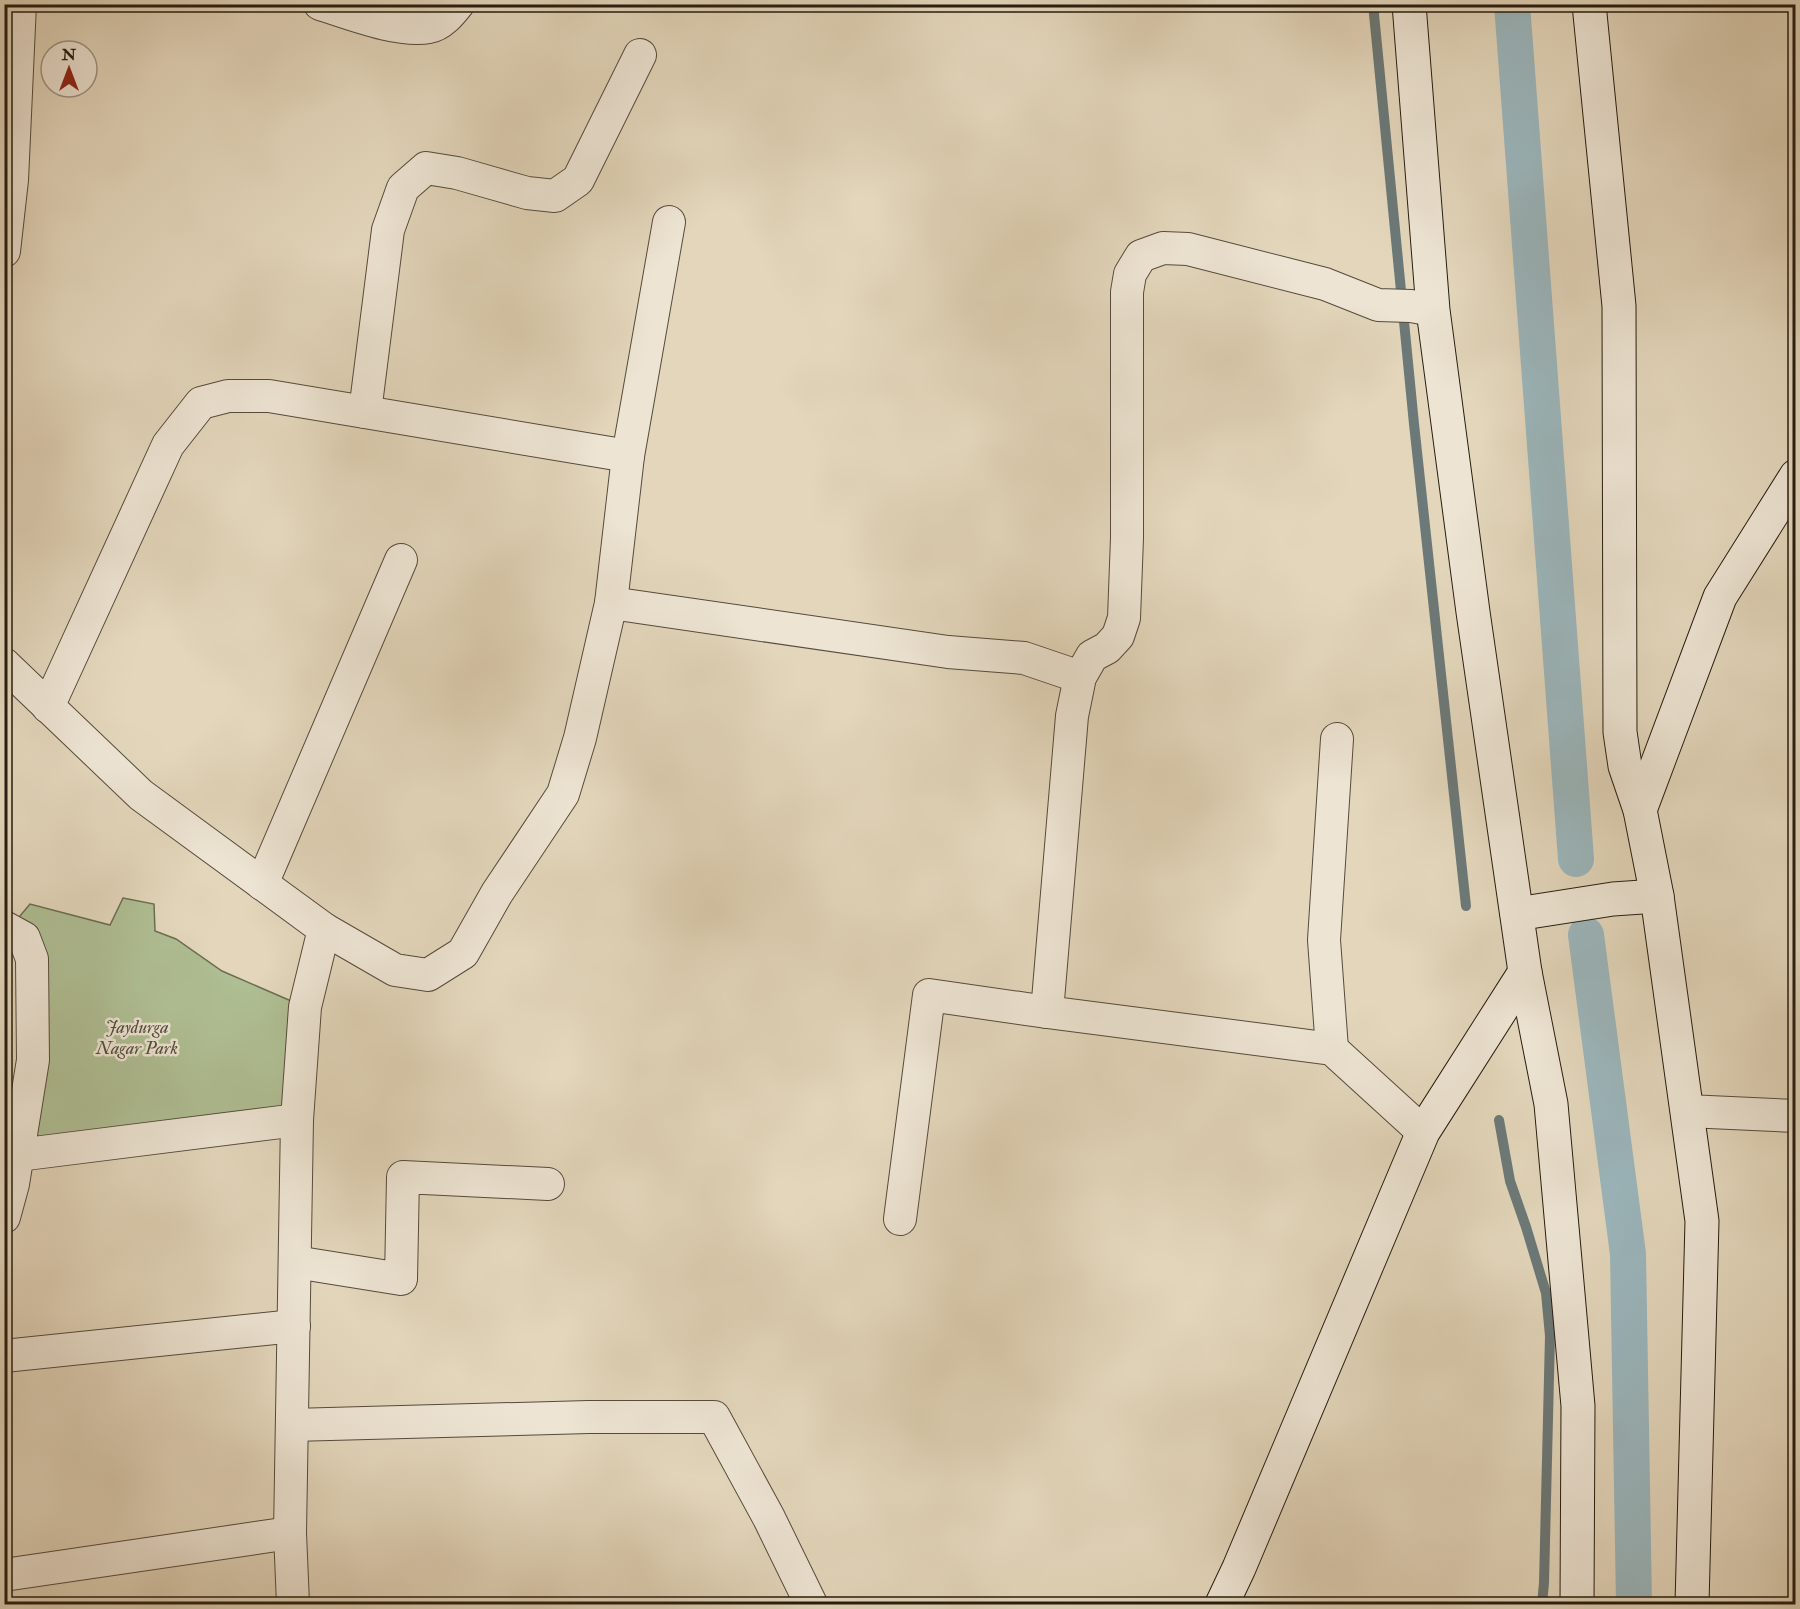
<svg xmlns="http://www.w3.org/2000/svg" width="1800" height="1609" font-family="'IM FELL Double Pica',serif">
  <rect width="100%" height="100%" fill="#e3d6bb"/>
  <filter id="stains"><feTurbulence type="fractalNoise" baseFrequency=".00333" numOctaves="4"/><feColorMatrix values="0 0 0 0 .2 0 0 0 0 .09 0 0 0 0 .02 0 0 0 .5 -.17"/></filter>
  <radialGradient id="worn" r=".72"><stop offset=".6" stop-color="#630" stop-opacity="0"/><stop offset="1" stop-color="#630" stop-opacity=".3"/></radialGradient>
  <!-- green -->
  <path fill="#afbe93" stroke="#6a6e52" stroke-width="1.5" d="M123,898L154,904L155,931L176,939L222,971L305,1007L297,1120L18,1155L32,960L9,929L30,904L110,925Z"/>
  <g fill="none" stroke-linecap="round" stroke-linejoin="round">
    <!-- stream -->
    <g stroke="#6c7978" stroke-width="10">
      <path d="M1373,4L1414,424L1466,906"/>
      <path d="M1499,1120L1510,1181L1526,1227L1546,1293L1550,1336L1544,1583L1542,1604"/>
    </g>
    <!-- canal -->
    <g stroke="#9bb6bc" stroke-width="36">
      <path d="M1512,4L1576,859"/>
      <path d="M1586,935L1628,1254L1634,1604"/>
    </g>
    <defs>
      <g id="street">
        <path d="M320,4C349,13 399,33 429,27C441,25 451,13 458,4"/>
        <path d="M4,251L12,180L20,4"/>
        <path d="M365,412L388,230L403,188L426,168L457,173L527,193L555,196L578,180L640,55"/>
        <path d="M611,603L948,652L1024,658L1080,677"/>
        <path d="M4,664L141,795L324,929L305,1007L297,1120L290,1533L293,1604"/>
        <path d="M48,707L168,445L201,403L228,396H269L628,456"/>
        <path d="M262,884L401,560"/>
        <path d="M4,927L24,938L32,959L33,1060L13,1184L4,1217"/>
        <path d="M324,929L395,970L428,975L463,953L497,893L563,794L580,738L611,603L628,456L669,222"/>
        <path d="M1332,1049L1324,940L1337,739"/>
        <path d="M1687,1111L1796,1116"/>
        <path d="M1423,1132L1332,1049L1047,1012L1072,716L1080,677L1092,656L1107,648L1118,636L1124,618L1127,538V292L1130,274L1141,256L1163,248L1188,249L1325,284L1378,305L1411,306L1433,310"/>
        <path d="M18,1155L297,1120"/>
        <path d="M900,1219L929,995L1047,1012"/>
        <path d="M295,1262L401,1279L403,1177L548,1184"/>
        <path d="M4,1356L294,1326"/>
        <path d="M292,1425L589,1417H714L769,1518L811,1604"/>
        <path d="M4,1575L290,1533"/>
      </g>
      <g id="secondary">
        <path d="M1409,4L1433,310L1473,612L1525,972L1551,1104L1578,1406L1577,1604"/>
        <path d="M1589,4L1619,306L1620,732L1625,766L1640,810L1657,896L1702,1221L1692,1604"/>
        <path d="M1640,810L1720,597L1796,476"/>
        <path d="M1517,914L1613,899L1657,896"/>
        <path d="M1222,1604L1239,1568L1423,1132L1525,972"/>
      </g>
    </defs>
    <!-- street casing -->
    <use href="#street" stroke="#554b3c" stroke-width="34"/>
    <!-- secondary casing -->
    <use href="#secondary" stroke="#261d11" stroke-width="35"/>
    <!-- street -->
    <use href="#street" stroke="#ede4d3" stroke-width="32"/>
    <!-- secondary -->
    <use href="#secondary" stroke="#ede4d3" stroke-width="33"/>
  </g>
  <g text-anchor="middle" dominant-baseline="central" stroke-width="5" stroke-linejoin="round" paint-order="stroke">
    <!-- park labels -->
    <g font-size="18" font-style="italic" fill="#4f4d38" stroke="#ede4d3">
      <text x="137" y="1027">Jaydurga<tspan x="137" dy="21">Nagar Park</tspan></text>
    </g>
  </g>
  <!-- margin -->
  <rect width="1800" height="1609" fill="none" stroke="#e3d6bb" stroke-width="24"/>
  <rect x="6" y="6" width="1788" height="1597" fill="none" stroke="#261d11" stroke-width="3"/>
  <rect x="12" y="12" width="1776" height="1585" fill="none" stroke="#261d11" stroke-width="1.5"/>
  <!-- north arrow -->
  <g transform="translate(69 69)"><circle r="28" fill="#ede4d3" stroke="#9d9485" stroke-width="1.5"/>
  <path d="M0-4.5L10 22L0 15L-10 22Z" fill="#8f2418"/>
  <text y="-9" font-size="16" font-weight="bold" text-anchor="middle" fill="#261d11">N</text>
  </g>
  <rect width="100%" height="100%" filter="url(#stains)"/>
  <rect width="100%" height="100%" fill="url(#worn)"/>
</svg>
